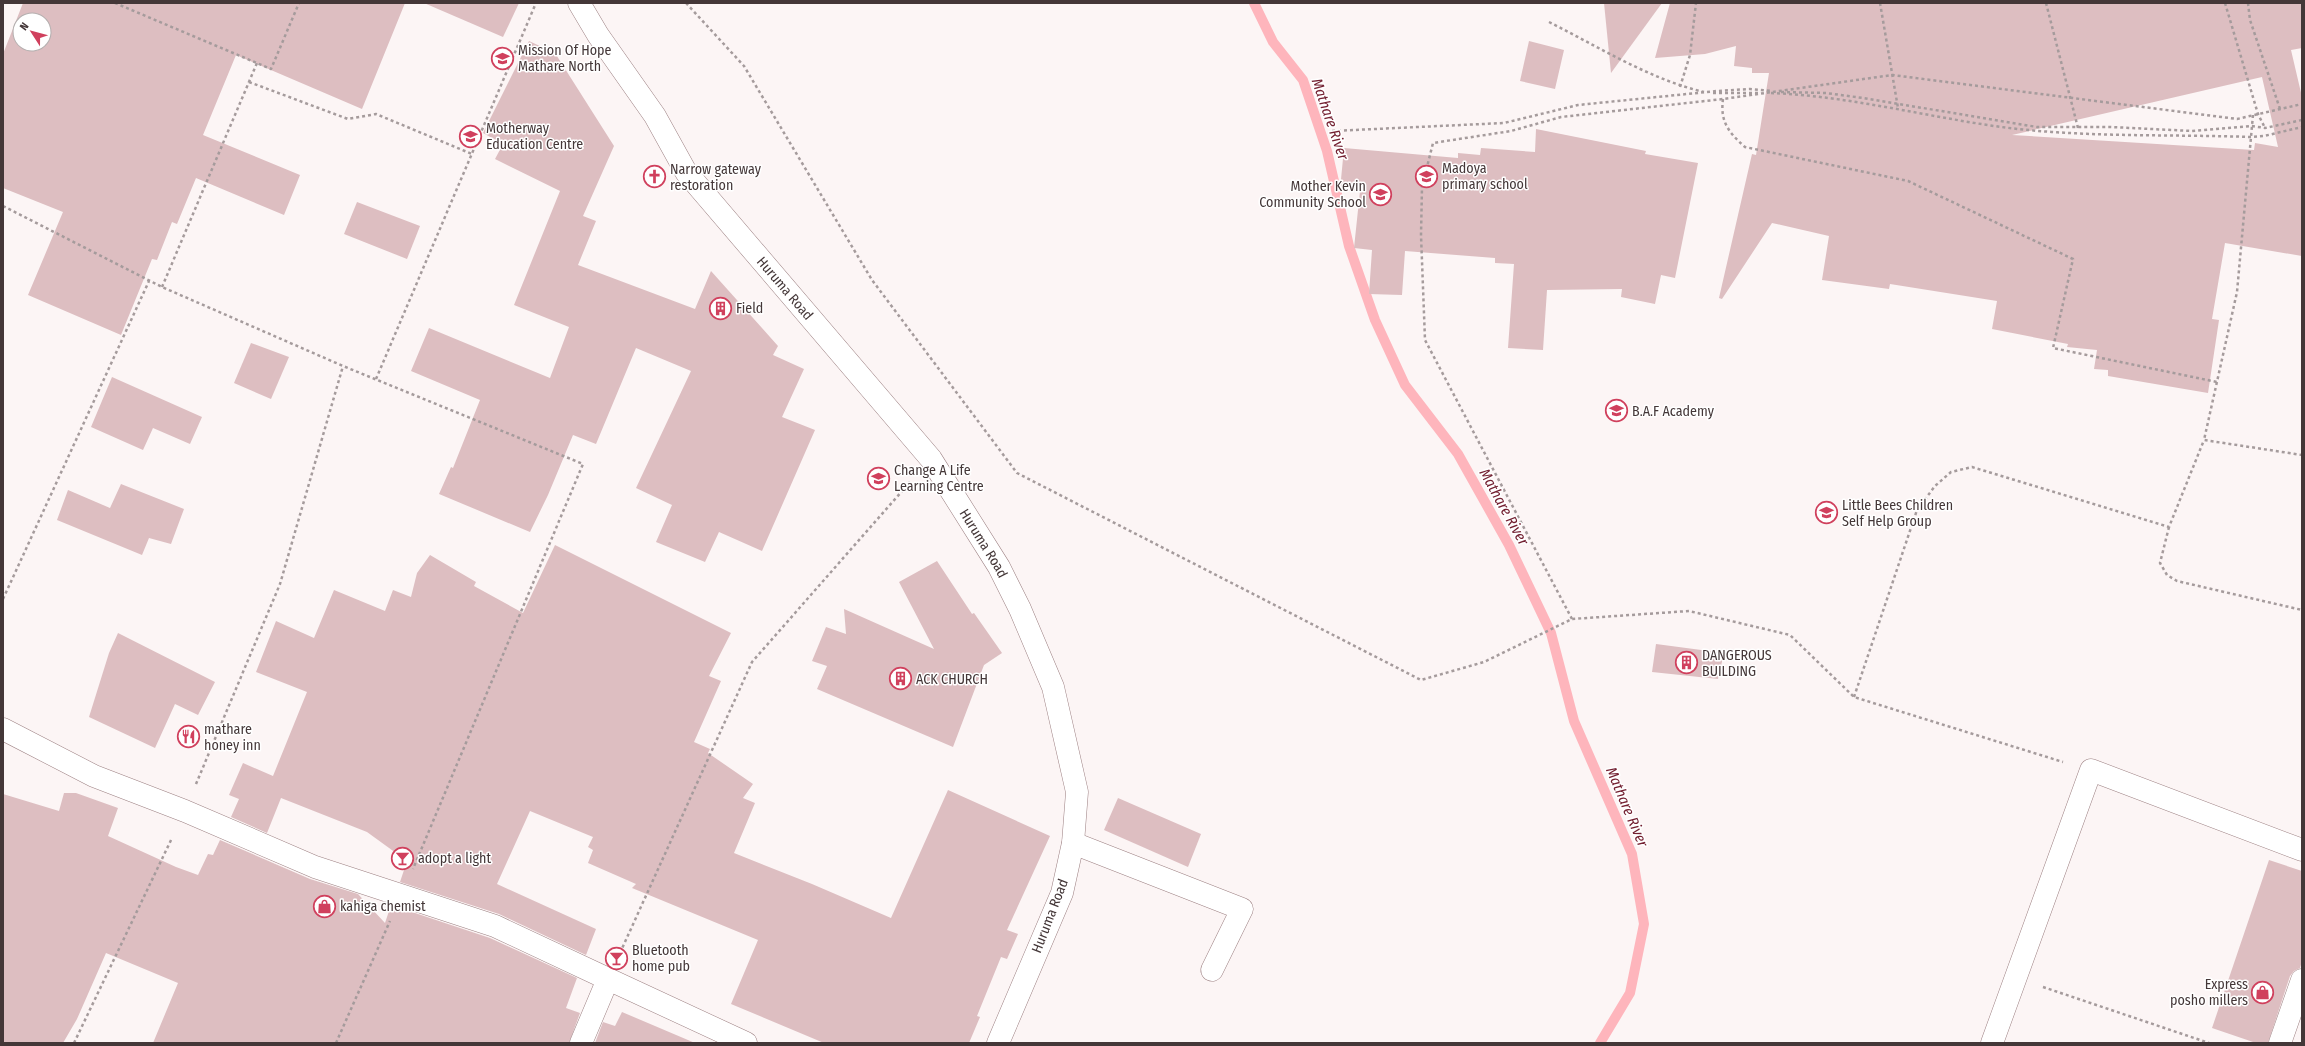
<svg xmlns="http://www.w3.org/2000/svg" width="2305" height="1046" font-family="'Fira Sans Condensed',sans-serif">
  <rect width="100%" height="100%" fill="#fcf5f5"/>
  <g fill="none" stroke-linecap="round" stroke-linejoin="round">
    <!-- stream -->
    <path stroke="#feb5bc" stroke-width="10" d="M1254,3L1273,42L1303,80L1327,151L1349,246L1375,320L1405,385L1458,454L1509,545L1551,633L1574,721L1632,854L1644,924L1630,993L1600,1043"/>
  </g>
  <!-- building -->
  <g fill="#ddbec1" fill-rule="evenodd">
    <path d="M23,3H405L362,109L236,55L203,135L300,175L284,215L196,178L177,224L172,222L157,260L152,259L121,335L28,295L63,212L3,188V54ZM20,20H44V44H20Z"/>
    <path d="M424,3H519L503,37Z"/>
    <path d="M1604,3H1662L1611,73Z"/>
    <path d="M1670,3H2302V48L2291,50L2302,97V256L2225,243L2212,319L2219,320L2208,393L2108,376V370L2094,369L2097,350L2067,347L2068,344L1992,329L1997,301L1890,284L1889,289L1822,280L1829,236L1772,223L1722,299L1719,298L1752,154L1756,155L1769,73H1752V68L1734,66L1736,46L1705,54L1655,58ZM2262,77L2278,147L2255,143L2254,150L2012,135Z"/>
    <path d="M529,41L555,53L614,146L583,216L596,221L578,265L695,309L711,271L778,346L773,355L804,369L782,417L815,430L762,551L719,532L705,562L656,542L672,505L636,488L691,371L636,348L596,444L573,435L548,495L530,532L439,494L451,467L453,468L480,400L411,371L429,328L550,378L569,327L514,305L560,191L495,159L503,144L483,133Z"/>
    <path d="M1529,41L1564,50L1555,89L1520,81Z"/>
    <path d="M1536,129L1646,151L1645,154L1698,163L1675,278L1661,275L1655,304L1621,297L1622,289L1547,290L1543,350L1508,348L1514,264L1495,263V258L1405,251L1402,295L1369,294L1372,250L1354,248L1360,191L1340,190L1344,148L1458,158V153L1480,155L1481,148L1535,152Z"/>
    <path d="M357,202L420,226L407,259L344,234Z"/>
    <path d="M251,343L289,357L271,399L234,383Z"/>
    <path d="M112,377L202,417L190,444L153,428L143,450L91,427Z"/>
    <path d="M121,484L184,509L171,544L149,538L142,555L57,520L68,490L110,508Z"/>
    <path d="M555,545L731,633L709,676L721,681L694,742L710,749L708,753L753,784L743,798L755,803L734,853L812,884L891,918L948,790L1050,836L1007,930L1018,934L1007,959L1001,957L977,1016L980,1017L969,1043H824L731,1004L758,940L632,888L636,884L588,863L593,850L588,847L593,837L530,811L497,884L596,929L586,955L499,914L400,882L407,861L367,832L281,798L267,833L231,817L239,799L229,795L243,763L273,776L307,692L256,672L276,621L314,638L334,590L385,611L393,590L411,597L417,573L430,555L476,582L474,586L523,613Z"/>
    <path d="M937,561L972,614L974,613L1002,653L984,665L953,747L817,689L827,666L812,661L826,627L846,634L844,609L934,649L899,582Z"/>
    <path d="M118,633L215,682L198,715L175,704L155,748L89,717L109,653Z"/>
    <path d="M1656,644L1724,653L1718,679L1652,672Z"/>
    <path d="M64,793H76L118,808L108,836L176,867L198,875L208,854L213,855L220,840L310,879L358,894L385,923L391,905L490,938L577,978L566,1008L580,1013L569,1043H153L178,983L106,953L77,1019L63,1043H3V794L59,811Z"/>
    <path d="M1118,798L1201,834L1188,867L1104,830Z"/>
    <path d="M2269,860L2302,871V961L2300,968L2294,971L2290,976L2268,1043H2256L2212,1028Z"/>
    <path d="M622,1012L695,1043H595L603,1022L615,1026Z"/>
  </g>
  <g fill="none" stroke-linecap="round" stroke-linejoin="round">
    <defs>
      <g id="minor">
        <path id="s1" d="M579,3L598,35L655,116L686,172L931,459L999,567L1020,609L1053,687L1077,792L1073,843L1062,893L998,1043"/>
        <path d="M3,729L94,776L185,811L315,867L495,926L608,979L581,1043"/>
        <path d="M1073,843L1242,909L1212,970"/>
        <path d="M608,979L746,1043"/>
        <path d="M1992,1043L2091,770L2302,850"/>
        <path d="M2280,1043L2302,980"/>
      </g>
    </defs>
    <!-- minor casing -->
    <use href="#minor" stroke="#9d8183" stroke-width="23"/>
    <!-- path -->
    <g stroke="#a59b9c" stroke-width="2.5" stroke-dasharray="3 3" stroke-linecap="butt">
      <path d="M115,3L271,69L299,3"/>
      <path d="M686,3L744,66L872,280L1017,473L1421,680L1484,662L1572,619L1689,611L1790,635L1854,697L2063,762"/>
      <path d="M1880,3L1898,108"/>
      <path d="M2046,3L2078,128"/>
      <path d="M2225,3L2258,114L2265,128"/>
      <path d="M2248,3L2250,20L2280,109"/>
      <path d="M1549,22C1599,47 1649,79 1704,92"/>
      <path d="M249,82L348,119L376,114L472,154"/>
      <path d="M1680,87L1690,55L1696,3"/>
      <path d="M1781,92L1826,93L1863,98L2037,127H2111L2192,131L2252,126L2265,128L2302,120"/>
      <path d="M1713,93H1758"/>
      <path d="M1771,93C1847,96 1919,115 1994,126C2079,138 2166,134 2251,137L2264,136L2302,127"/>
      <path d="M1723,99C1720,121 1728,132 1745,147L1908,181L2073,259L2053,348L2217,382"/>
      <path d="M2253,115L2237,292L2204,440L2302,455"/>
      <path d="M1332,131L1504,123L1578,105L1717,91L1750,89L1772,91"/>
      <path d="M3,206L162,287L343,366L583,464L413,869"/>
      <path d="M162,287L257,63"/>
      <path d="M376,379L536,3"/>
      <path d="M2169,527L2160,563L2167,575L2177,581L2302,610"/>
      <path d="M3,599L149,281"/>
      <path d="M1572,619L1425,340L1421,235L1422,187L1433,143L1511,131L1561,117L1723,99L1892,75L2237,119L2302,104"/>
      <path d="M1854,697L1917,510L1935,486L1951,472L1972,467L2169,527L2204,440"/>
      <path d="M196,784L280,584L343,366"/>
      <path d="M620,953L752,662L910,482"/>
      <path d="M2043,987L2209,1043"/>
      <path d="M74,1043L172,838"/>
      <path d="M336,1043L390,921"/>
    </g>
    <!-- minor -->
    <use href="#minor" stroke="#fff" stroke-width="22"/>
  </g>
  <!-- icons -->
  <defs>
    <symbol id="school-ring" viewBox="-11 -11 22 22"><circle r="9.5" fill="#fff" stroke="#d0405d" stroke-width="1.5"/><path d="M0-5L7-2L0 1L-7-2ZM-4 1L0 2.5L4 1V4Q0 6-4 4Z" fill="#d0405d"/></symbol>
    <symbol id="church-ring" viewBox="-11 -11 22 22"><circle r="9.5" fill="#fff" stroke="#d0405d" stroke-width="1.5"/><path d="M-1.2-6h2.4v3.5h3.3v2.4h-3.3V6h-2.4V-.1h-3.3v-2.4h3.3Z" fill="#d0405d"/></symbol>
    <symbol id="building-ring" viewBox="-11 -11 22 22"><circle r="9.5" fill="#fff" stroke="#d0405d" stroke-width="1.5"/><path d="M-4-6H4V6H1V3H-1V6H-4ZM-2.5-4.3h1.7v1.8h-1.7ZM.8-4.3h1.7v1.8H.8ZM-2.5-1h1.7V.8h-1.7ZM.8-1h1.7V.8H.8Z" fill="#d0405d"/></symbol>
    <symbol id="restaurant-ring" viewBox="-11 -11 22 22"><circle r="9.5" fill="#fff" stroke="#d0405d" stroke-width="1.5"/><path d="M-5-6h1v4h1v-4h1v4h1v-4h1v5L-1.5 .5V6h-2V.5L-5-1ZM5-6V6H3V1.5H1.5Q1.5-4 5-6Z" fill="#d0405d"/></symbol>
    <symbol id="bar-ring" viewBox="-11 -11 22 22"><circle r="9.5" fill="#fff" stroke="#d0405d" stroke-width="1.5"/><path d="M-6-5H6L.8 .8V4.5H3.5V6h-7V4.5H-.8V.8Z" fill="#d0405d"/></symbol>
    <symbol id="shop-ring" viewBox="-11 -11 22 22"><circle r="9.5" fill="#fff" stroke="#d0405d" stroke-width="1.5"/><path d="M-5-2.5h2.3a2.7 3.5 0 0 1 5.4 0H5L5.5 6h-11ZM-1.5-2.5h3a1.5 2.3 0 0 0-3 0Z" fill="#d0405d"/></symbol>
  </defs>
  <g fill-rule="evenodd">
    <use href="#school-ring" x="490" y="46" width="25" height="25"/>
    <use href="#school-ring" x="458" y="124" width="25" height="25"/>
    <use href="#school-ring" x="1414" y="164" width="25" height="25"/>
    <use href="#church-ring" x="642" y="164" width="25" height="25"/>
    <use href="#school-ring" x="1368" y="182" width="25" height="25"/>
    <use href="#building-ring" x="708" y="296" width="25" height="25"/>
    <use href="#school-ring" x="1604" y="398" width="25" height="25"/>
    <use href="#school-ring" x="866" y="466" width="25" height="25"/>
    <use href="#school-ring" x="1814" y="500" width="25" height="25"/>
    <use href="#building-ring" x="1674" y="650" width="25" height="25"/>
    <use href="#building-ring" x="888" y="666" width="25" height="25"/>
    <use href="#restaurant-ring" x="176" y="724" width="25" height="25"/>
    <use href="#bar-ring" x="390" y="846" width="25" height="25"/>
    <use href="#shop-ring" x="312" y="894" width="25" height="25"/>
    <use href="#bar-ring" x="604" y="946" width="25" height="25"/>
    <use href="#shop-ring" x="2250" y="980" width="25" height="25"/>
  </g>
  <g text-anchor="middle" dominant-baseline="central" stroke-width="3" stroke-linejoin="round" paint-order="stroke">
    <!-- poi labels -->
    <g font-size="14" fill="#443738" stroke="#fff" text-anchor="start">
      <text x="518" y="50">Mission Of Hope<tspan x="518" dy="16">Mathare North</tspan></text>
      <text x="486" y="128">Motherway<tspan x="486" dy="16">Education Centre</tspan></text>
      <text x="1442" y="168">Madoya<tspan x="1442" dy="16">primary school</tspan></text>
      <text x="670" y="169">Narrow gateway<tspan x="670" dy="16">restoration</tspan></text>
      <text x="1366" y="186" text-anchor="end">Mother Kevin<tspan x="1366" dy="16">Community School</tspan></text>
      <text x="736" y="308">Field</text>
      <text x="1632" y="411">B.A.F Academy</text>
      <text x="894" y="470">Change A Life<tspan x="894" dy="16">Learning Centre</tspan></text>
      <text x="1842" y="505">Little Bees Children<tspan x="1842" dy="16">Self Help Group</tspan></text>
      <text x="1702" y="655">DANGEROUS<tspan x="1702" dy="16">BUILDING</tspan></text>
      <text x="916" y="679">ACK CHURCH</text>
      <text x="204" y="729">mathare<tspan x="204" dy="16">honey inn</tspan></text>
      <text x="418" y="858">adopt a light</text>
      <text x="340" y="906">kahiga chemist</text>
      <text x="632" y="950">Bluetooth<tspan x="632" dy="16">home pub</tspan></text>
      <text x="2248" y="984" text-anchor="end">Express<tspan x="2248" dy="16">posho millers</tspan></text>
    </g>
    <!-- street labels -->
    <g font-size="14" fill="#443738" stroke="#fff">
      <text stroke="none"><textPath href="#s1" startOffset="353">Huruma Road</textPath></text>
      <text stroke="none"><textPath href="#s1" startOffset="677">Huruma Road</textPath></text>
      <text transform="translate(1050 916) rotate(-69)">Huruma Road</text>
    </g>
    <!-- water labels -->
    <g font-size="15" font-style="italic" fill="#732031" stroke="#fff">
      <text transform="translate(1330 119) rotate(71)">Mathare River</text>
      <text transform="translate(1504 507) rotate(61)">Mathare River</text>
      <text transform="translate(1627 807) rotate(67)">Mathare River</text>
    </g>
  </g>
  <!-- border -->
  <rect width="2305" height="1046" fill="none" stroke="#443738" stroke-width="8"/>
  <!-- north arrow -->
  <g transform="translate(32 32) rotate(306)"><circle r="19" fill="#ffffff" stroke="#b4afaf"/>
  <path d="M0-3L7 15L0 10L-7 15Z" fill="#d0405d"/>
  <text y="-6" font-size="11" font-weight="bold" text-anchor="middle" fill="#443738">N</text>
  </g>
</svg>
